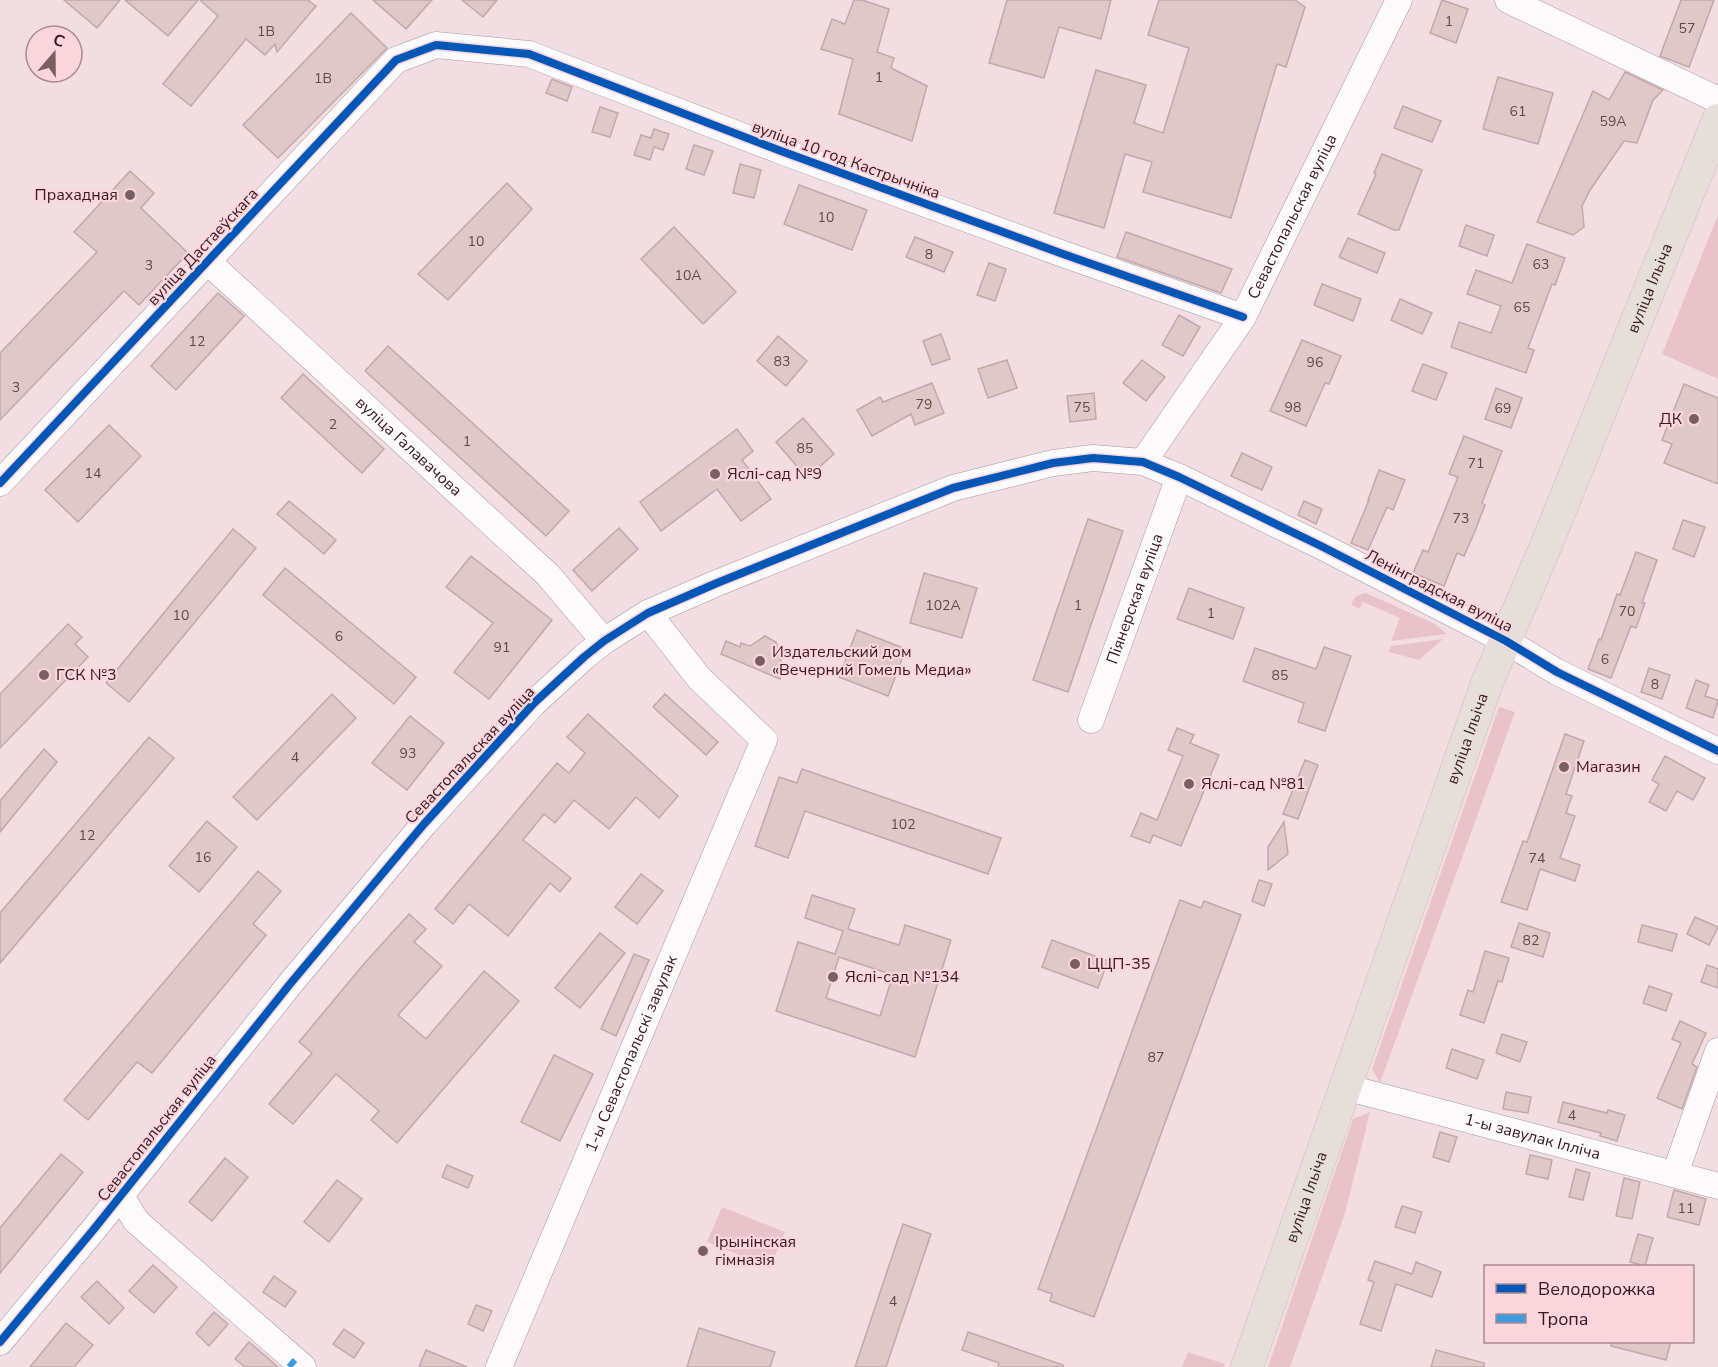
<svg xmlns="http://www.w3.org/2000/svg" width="1718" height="1367" font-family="'Nunito Sans',sans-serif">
  <rect width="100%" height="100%" fill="#f2dee2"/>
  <!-- green -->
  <g fill="#e9c3ca">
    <path d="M1718,215V379L1662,354Z"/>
    <path d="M1366,593L1435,624L1447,634L1391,641L1400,618L1363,602L1359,609L1352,605C1352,597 1359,594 1366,593Z"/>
    <path d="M1443,639L1419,660L1389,652L1391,646Z"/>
    <path d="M1499,707L1515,712L1380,1083L1372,1069Z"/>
    <path d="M1370,1112L1345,1213L1290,1367H1268L1353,1119Z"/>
    <path d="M722,1207L785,1232L770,1268L707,1242Z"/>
    <path d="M1188,1352L1225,1364L1224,1367H1182Z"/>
  </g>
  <!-- building -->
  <g fill="#e0c7c8" stroke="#c1a9a9" stroke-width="1.5" fill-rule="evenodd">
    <path d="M64,0H120L97,28Z"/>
    <path d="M125,0H198L168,36Z"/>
    <path d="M200,0H308L316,6L277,52L275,44L265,55L246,39L191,106L163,84L218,16Z"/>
    <path d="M373,0H432L406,29Z"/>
    <path d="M462,0H497L483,17Z"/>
    <path d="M854,0H862L889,9L877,52L894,58L891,68L927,86L912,141L839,114L853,59L821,49L832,19L845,24Z"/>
    <path d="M1007,0H1111L1101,39L1059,27L1044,78L989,63Z"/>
    <path d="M1159,0H1295L1305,7L1286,67L1277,64L1231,218L1143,192L1152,162L1125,154L1104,228L1054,213L1096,70L1146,85L1134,123L1163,133L1189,48L1148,35Z"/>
    <path d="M1442,0L1468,9L1456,43L1430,33Z"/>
    <path d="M1681,0H1714L1689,67L1660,56Z"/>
    <path d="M351,13L387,48L278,158L243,125Z"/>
    <path d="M1625,72L1663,90L1653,100L1637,143L1624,141L1590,190L1582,206L1584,227L1573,235L1537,222L1593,91L1609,100Z"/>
    <path d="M1498,77L1553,93L1538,144L1483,129Z"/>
    <path d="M552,79L572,87L567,101L546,93Z"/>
    <path d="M1403,106L1441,121L1432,142L1394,128Z"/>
    <path d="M600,107L618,113L610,137L592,132Z"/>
    <path d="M654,129L669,134L663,150L654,147L650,160L634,155L641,135L651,138Z"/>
    <path d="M694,145L713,151L704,175L686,169Z"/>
    <path d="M1382,154L1422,170L1399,230H1394L1358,214L1376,174L1374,173Z"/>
    <path d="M740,164L761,170L754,198L733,193Z"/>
    <path d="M130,171L154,193L141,208L188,253L139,305L124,291L0,420V353L97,252L74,232Z"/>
    <path d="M507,183L532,209L448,300L418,274Z"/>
    <path d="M799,185L867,210L852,250L784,224Z"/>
    <path d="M1466,225L1494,235L1487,256L1459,246Z"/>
    <path d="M674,227L736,292L703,324L641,259Z"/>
    <path d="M1126,232L1232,269L1221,293L1117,257Z"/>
    <path d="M915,237L953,252L944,272L906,257Z"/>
    <path d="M1348,238L1385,253L1377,273L1339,257Z"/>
    <path d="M1527,244L1565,258L1555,285L1552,284L1528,348L1534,350L1526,373L1451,347L1459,322L1491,333L1501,306L1467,294L1476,270L1512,283Z"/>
    <path d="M989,263L1006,269L995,301L977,295Z"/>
    <path d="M1322,284L1361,299L1353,321L1314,305Z"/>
    <path d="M218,293L244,316L176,390L151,366Z"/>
    <path d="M1400,299L1432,313L1422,334L1391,320Z"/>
    <path d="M1179,315L1200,327L1183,356L1162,345Z"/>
    <path d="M941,334L950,359L932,365L923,341Z"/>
    <path d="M778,336L807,361L786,386L757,361Z"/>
    <path d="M1302,340L1341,356L1329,384L1325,383L1306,426L1270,411Z"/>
    <path d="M388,346L569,511L546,536L365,371Z"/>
    <path d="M1007,360L1017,388L988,398L978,369Z"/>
    <path d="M1142,360L1165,377L1146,401L1123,383Z"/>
    <path d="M1423,364L1447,373L1436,400L1412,391Z"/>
    <path d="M303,374L384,449L362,473L281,398Z"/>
    <path d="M932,383L944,413L915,425L911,414L872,436L857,410L880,397L883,402Z"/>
    <path d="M1684,384L1718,398V484L1664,463L1672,444L1662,440Z"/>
    <path d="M1496,388L1522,398L1511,428L1485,419Z"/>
    <path d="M1094,393L1096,419L1070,422L1067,396Z"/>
    <path d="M803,418L834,454L807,478L776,442Z"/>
    <path d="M109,425L141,456L78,522L45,490Z"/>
    <path d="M737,429L753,451L742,460L771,499L741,521L717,489L661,531L640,502Z"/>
    <path d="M1464,436L1502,451L1482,503L1485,505L1475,531L1464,556L1457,553L1444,586L1413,573L1423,550L1428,552L1458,477L1449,474Z"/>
    <path d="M1242,453L1272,467L1262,490L1231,476Z"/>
    <path d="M1379,470L1405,480L1393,510L1387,507L1368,550L1351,543L1369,500H1368Z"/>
    <path d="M289,501L336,540L324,554L277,514Z"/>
    <path d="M1304,501L1322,509L1316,524L1298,515Z"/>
    <path d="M1088,519L1123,531L1068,692L1033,680Z"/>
    <path d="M1683,520L1705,527L1694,557L1673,549Z"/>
    <path d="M619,528L638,549L592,591L573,570Z"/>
    <path d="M233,529L256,548L129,702L106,683Z"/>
    <path d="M1636,552L1657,560L1642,603H1645L1636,628L1631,626L1611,678L1588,669L1599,639L1601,640L1617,594L1620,595Z"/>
    <path d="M471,556L552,620L489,699L454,672L493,623L446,587Z"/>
    <path d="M285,568L416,677L394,704L263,595Z"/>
    <path d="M924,573L977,588L962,638L910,623Z"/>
    <path d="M1189,588L1244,608L1233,639L1177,619Z"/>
    <path d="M68,624L82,637L75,644L88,657L0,748V694Z"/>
    <path d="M857,630L906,649L888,696L839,677Z"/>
    <path d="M765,636L776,642L783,669L780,679L721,654L726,641L740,647L741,643L750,646Z"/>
    <path d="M1324,647L1351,656L1325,731L1298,722L1304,703L1243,681L1255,648L1316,669Z"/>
    <path d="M1649,668L1670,675L1662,699L1641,692Z"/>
    <path d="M1696,680L1709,685L1705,696L1718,700L1713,718L1686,708Z"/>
    <path d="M332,694L356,718L257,820L233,797Z"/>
    <path d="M665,694L718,742L706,755L653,707Z"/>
    <path d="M588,714L678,796L659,818L636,797L609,829L574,800L555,823L544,814L523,840L571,878L560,892L550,883L508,936L469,904L453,924L435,909L557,763L569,773L585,753L567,737Z"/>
    <path d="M410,716L444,743L407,790L372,763Z"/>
    <path d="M1177,728L1194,735L1190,743L1219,755L1181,846L1153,835L1150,843L1131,836L1141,813L1157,820L1183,756L1168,750Z"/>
    <path d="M1565,734L1584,741L1566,794L1572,796L1566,813L1575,816L1560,858L1580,865L1575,881L1540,869L1527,910L1501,902L1523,841L1527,842Z"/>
    <path d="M149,737L174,758L0,963V913Z"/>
    <path d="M44,749L57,762L0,832V801Z"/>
    <path d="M1665,756L1705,778L1693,800L1677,791L1666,811L1649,802L1659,784L1652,780Z"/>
    <path d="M1305,760L1318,765L1298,819L1283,814Z"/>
    <path d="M802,769L1001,838L988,874L805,811L788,858L755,846L779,777L797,783Z"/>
    <path d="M207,821L237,847L199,892L169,866Z"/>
    <path d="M1284,822L1288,854L1268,870V847Z"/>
    <path d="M258,871L281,891L253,924L266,935L152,1073L137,1062L88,1120L64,1100Z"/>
    <path d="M641,874L663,891L637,924L615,907Z"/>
    <path d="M1259,880L1272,884L1264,906L1252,901Z"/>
    <path d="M812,895L855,909L848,929L899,945L905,925L951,940L915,1057L776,1011L798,942L835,954L843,931L805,918ZM839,957L893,975L880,1016L826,998Z"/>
    <path d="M1180,900L1201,908L1204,901L1241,915L1094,1317L1050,1301L1052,1294L1038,1289Z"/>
    <path d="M409,914L426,929L414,942L442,966L398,1015L426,1039L484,971L519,1001L397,1143L371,1120L379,1111L336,1074L293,1124L269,1104L312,1053L299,1042L363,965Z"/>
    <path d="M1695,917L1718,927L1709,945L1687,934Z"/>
    <path d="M1519,923L1550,933L1543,957L1511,947Z"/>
    <path d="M1642,925L1677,934L1672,951L1638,942Z"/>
    <path d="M600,933L625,953L580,1008L555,988Z"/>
    <path d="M1052,940L1108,961L1098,988L1042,967Z"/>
    <path d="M1485,951L1509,958L1502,982L1498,981L1484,1023L1460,1015L1468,990L1473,992Z"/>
    <path d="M634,954L649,960L616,1036L601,1029Z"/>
    <path d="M1707,965L1718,969V988L1701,982Z"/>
    <path d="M1649,986L1672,994L1666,1011L1643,1003Z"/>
    <path d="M1680,1021L1706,1033L1692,1064L1697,1067L1682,1109L1657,1098L1681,1043L1672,1039Z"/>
    <path d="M1502,1034L1527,1042L1520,1062L1496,1053Z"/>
    <path d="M1452,1049L1484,1060L1477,1079L1446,1068Z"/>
    <path d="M554,1055L593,1074L560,1141L521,1122Z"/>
    <path d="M1506,1092L1531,1097L1528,1113L1503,1109Z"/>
    <path d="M1563,1102L1607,1113L1608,1110L1625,1115L1617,1141L1600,1136L1601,1133L1558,1122Z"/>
    <path d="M1440,1132L1457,1137L1449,1162L1433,1157Z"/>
    <path d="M61,1154L83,1172L0,1273V1228Z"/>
    <path d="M1530,1155L1552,1160L1548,1179L1526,1174Z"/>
    <path d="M225,1158L248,1177L212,1221L189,1202Z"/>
    <path d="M447,1165L473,1176L468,1188L442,1177Z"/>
    <path d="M1576,1169L1590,1173L1583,1200L1569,1197Z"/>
    <path d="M1624,1178L1640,1182L1632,1219L1616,1216Z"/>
    <path d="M337,1180L362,1199L329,1242L304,1222Z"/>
    <path d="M1674,1190L1706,1199L1699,1225L1667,1217Z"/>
    <path d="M1402,1206L1422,1212L1415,1233L1395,1227Z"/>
    <path d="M903,1224L931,1234L886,1367H855Z"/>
    <path d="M1638,1234L1653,1238L1645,1266L1630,1262Z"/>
    <path d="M1375,1261L1412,1274L1416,1262L1441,1272L1432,1297L1396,1284L1381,1331L1360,1324L1374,1282L1368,1280Z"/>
    <path d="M153,1265L177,1287L154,1313L129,1291Z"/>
    <path d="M274,1276L296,1292L285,1307L263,1292Z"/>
    <path d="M97,1281L124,1308L109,1324L81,1297Z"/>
    <path d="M476,1305L492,1311L483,1331L468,1324Z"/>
    <path d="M214,1312L228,1324L209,1346L196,1333Z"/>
    <path d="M66,1323L93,1345L74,1367H30Z"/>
    <path d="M699,1328L775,1352L770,1367H687Z"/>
    <path d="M344,1329L364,1343L354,1358L333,1344Z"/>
    <path d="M968,1332L1063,1365V1367H998L999,1363L962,1350Z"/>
    <path d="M1612,1341H1671L1666,1360L1611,1346Z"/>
    <path d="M249,1342L278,1367H245L235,1359Z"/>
    <path d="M426,1350L467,1367H419Z"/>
    <path d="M1436,1350L1484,1363V1367H1431Z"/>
  </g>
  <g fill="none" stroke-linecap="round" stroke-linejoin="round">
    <defs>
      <g id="minor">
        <path d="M1508,0L1718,100"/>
        <path id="s1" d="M207,261L548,575L604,641"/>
        <path id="s2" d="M1143,462L1243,317L1399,0"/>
        <path d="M0,483L396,60L436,45L529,54L781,151L1063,254L1243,317"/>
        <path id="s3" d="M1091,720L1179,477"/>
        <path id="s4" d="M1345,1087L1718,1186"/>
        <path d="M1675,1174L1718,1051"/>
        <path d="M121,1196L136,1221L303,1367"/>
        <path d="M0,1342L94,1229L290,984L424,824L534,703L584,657L604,641L648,613L717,583L953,488L1053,463L1093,458L1143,462L1179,477L1321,546L1506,641L1557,672L1718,751"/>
        <path id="s5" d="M499,1367L764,740L699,678L648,613"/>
      </g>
      <g id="major">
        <path id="s6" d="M1247,1367L1487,683L1547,543L1718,120"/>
      </g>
    </defs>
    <!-- minor casing -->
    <use href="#minor" stroke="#ad969b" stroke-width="27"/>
    <!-- major casing -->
    <use href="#major" stroke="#cbbcc0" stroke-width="33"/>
    <!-- minor -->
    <use href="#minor" stroke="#fdfafb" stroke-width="26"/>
    <!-- major -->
    <use href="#major" stroke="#e5ded9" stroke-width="32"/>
    <!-- quiet -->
    <path stroke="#3e9be0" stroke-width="6" stroke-dasharray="12 6" stroke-linecap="butt" d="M289,1367L295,1360"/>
    <defs>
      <g id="cycleway">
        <path d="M0,483L396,60L436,45L529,54L781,151L1063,254L1243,317"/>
        <path d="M0,1342L94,1229L290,984L424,824L534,703L584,657L604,641L648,613L717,583L953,488L1053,463L1093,458L1143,462L1179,477L1321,546L1506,641L1557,672L1718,751"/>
      </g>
    </defs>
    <!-- cycleway casing -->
    <use href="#cycleway" stroke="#fad6dc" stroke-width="11"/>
    <!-- cycleway -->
    <use href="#cycleway" stroke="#0057b8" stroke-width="8"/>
  </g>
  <!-- markers -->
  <g fill="#795e64" stroke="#fad6dc" stroke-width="2">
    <circle cx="130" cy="195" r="6"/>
    <circle cx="1694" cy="419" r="6"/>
    <circle cx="715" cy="474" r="6"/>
    <circle cx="760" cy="661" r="6"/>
    <circle cx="44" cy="675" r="6"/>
    <circle cx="1564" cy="767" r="6"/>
    <circle cx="1189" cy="784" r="6"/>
    <circle cx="1075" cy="964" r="6"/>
    <circle cx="833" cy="977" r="6"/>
    <circle cx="703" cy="1251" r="6"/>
  </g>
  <g text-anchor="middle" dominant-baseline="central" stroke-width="4.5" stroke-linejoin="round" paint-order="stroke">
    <!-- number labels -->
    <g font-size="14" fill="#63464b">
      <text x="1449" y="21">1</text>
      <text x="1687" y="28">57</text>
      <text x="266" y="31">1В</text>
      <text x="879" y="77">1</text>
      <text x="323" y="78">1В</text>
      <text x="1518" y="111">61</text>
      <text x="1613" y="121">59А</text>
      <text x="826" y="217">10</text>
      <text x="476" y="241">10</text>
      <text x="929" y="254">8</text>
      <text x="1541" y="264">63</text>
      <text x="149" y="265">3</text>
      <text x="688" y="275">10А</text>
      <text x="1522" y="307">65</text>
      <text x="197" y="341">12</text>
      <text x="782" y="361">83</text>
      <text x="1315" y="362">96</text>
      <text x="16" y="387">3</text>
      <text x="924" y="404">79</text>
      <text x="1082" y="407">75</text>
      <text x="1293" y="407">98</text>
      <text x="1503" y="408">69</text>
      <text x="333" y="424">2</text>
      <text x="467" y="441">1</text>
      <text x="805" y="448">85</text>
      <text x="1476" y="463">71</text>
      <text x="93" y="473">14</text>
      <text x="1461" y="518">73</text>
      <text x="943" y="605">102А</text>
      <text x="1078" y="605">1</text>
      <text x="1627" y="611">70</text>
      <text x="1211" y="613">1</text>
      <text x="181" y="615">10</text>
      <text x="339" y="636">6</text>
      <text x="502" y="647">91</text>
      <text x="1605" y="659">6</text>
      <text x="1280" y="675">85</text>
      <text x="1655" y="684">8</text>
      <text x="408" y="753">93</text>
      <text x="295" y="757">4</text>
      <text x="903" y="824">102</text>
      <text x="87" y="835">12</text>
      <text x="203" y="857">16</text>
      <text x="1537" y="858">74</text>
      <text x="1531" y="940">82</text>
      <text x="1156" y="1057">87</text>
      <text x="1572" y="1115">4</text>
      <text x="1686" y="1208">11</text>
      <text x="893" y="1301">4</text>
    </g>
    <!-- street labels -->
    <g font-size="16" fill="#381920" stroke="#fad6dc">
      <text transform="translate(846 160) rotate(20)">вуліца 10 год Кастрычніка</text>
      <text stroke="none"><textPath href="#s2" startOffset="288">Севастопальская вуліца</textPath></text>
      <text transform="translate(203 247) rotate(-47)">вуліца Дастаеўскага</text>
      <text stroke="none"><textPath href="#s6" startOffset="1152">вуліца Ільіча</textPath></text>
      <text stroke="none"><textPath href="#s1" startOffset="274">вуліца Галавачова</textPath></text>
      <text transform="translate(1439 591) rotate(27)">Ленінградская вуліца</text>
      <text stroke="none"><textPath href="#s3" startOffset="129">Піянерская вуліца</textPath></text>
      <text stroke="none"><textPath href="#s6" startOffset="666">вуліца Ільіча</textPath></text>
      <text transform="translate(470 755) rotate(-47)">Севастопальская вуліца</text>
      <text stroke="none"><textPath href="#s5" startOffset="340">1-ы Севастопальскі завулак</textPath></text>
      <text transform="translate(157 1128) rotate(-52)">Севастопальская вуліца</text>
      <text stroke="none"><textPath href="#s4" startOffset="194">1-ы завулак Ілліча</textPath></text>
      <text stroke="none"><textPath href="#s6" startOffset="180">вуліца Ільіча</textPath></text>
    </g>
    <!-- poi labels -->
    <g font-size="16" fill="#381920" stroke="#fad6dc" text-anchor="start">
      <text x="118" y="195" text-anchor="end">Прахадная</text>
      <text x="1682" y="419" text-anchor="end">ДК</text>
      <text x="727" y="474">Яслі-сад №9</text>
      <text x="772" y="652">Издательский дом<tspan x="772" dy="18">«Вечерний Гомель Медиа»</tspan></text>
      <text x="56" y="675">ГСК №3</text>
      <text x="1576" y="767">Магазин</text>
      <text x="1201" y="784">Яслі-сад №81</text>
      <text x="1087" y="964">ЦЦП-35</text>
      <text x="845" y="977">Яслі-сад №134</text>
      <text x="715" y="1242">Ірынінская<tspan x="715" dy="18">гімназія</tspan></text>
    </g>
  </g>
  <!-- legend -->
  <rect x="1484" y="1265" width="210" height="78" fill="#fad6dc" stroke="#ac8a91" stroke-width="1.5"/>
  <rect x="1496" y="1284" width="30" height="9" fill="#0057b8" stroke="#ac8a91" stroke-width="1.5"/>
  <text x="1538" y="1295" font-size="18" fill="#381920">Велодорожка</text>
  <rect x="1496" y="1314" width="30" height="9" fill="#3e9be0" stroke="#ac8a91" stroke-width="1.5"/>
  <text x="1538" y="1325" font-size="18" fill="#381920">Тропа</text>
  <!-- north arrow -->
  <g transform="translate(54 54) rotate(20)"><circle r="28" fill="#fad6dc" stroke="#ac8a91" stroke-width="1.5"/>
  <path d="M0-4.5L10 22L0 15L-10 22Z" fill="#795e64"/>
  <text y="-9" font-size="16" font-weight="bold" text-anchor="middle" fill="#381920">С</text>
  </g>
</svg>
